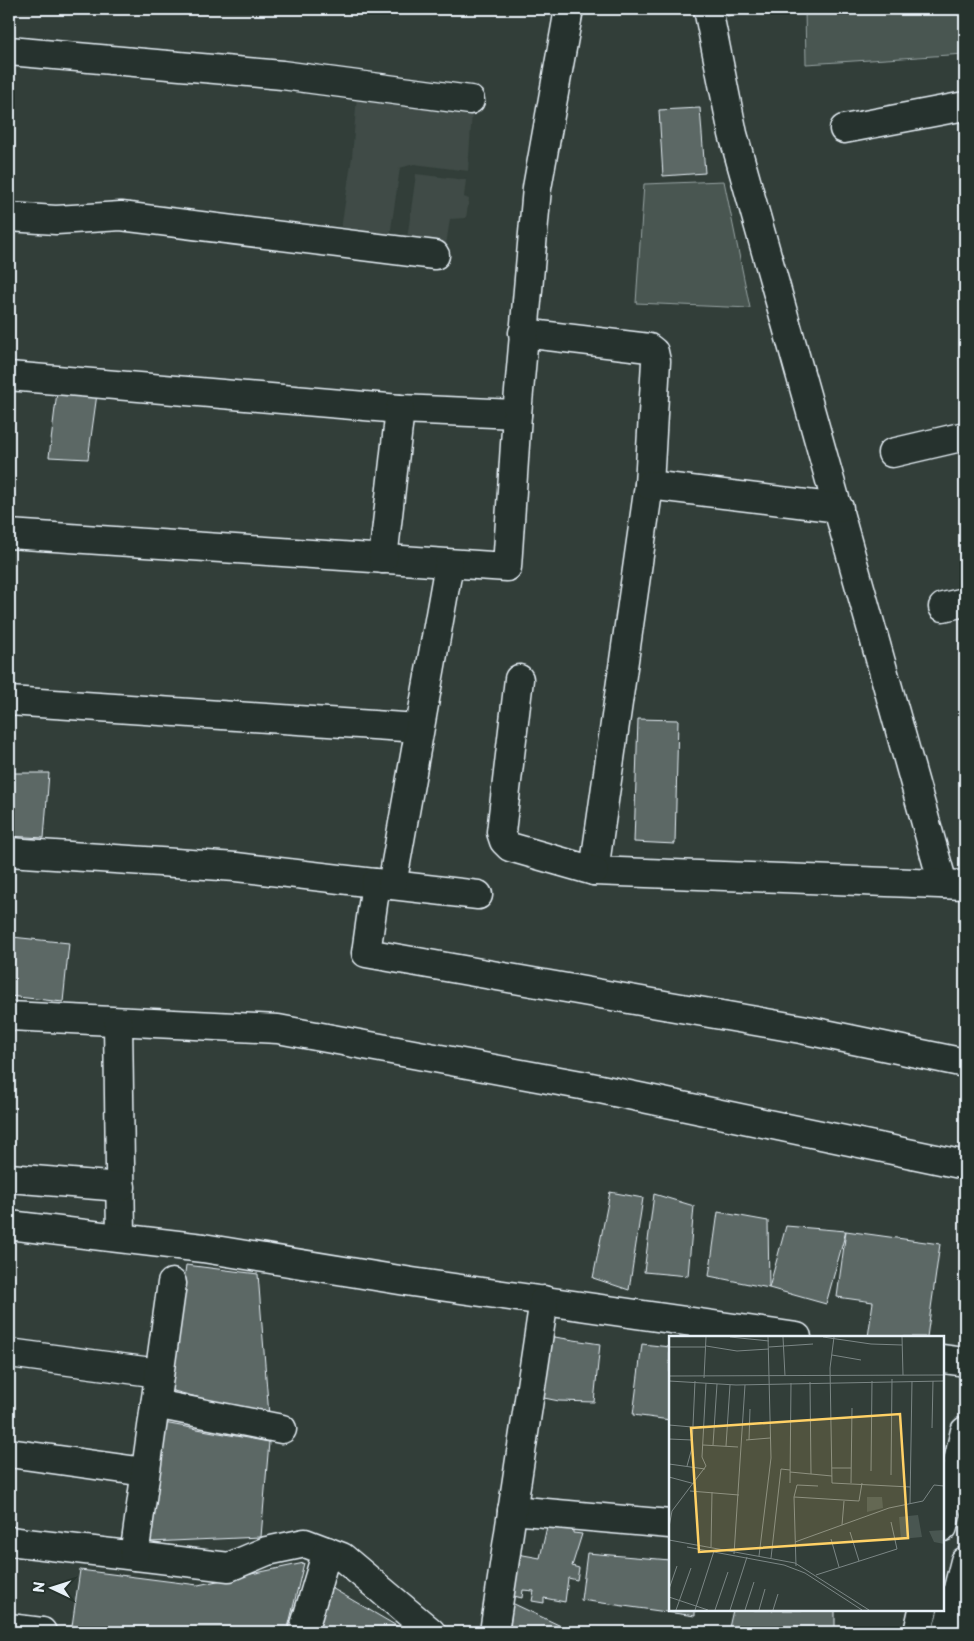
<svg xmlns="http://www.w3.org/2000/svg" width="974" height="1641" font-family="'Playpen Sans',sans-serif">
  <rect width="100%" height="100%" fill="#323e39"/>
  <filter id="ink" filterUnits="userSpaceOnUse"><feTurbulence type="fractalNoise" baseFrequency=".02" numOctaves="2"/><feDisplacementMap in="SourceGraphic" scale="10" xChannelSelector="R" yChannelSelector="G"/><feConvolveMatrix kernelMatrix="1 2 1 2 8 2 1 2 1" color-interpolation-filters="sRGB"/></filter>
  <g filter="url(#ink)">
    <!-- built -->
    <g fill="#3f4b46">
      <path d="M357,95L472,112L468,171L414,164L400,168L390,236L341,229L352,157Z"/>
      <path d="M416,174L466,180L464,197L469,199L466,218L450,219L446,245L407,239Z"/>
    </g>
    <!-- green -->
    <g fill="#495651" stroke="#98a4a4">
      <path d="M805,9H965V54L806,64Z"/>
      <path d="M724,181L750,308L636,303L644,184Z"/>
    </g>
    <!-- building -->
    <g fill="#5c6865" stroke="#e8f1f8">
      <path d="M725,9H766L727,16Z"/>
      <path d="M700,108L705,173L663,176L659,110Z"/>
      <path d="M57,392L97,394L88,459L49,457Z"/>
      <path d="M638,719L678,720L675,844L634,842Z"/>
      <path d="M9,773H49L44,838L9,836Z"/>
      <path d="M12,937L69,943L63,1002L9,996Z"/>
      <path d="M610,1192L643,1198L629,1290L593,1278Z"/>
      <path d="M654,1194L694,1206L688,1276L644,1272Z"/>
      <path d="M718,1212L768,1221L769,1288L709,1276Z"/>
      <path d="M786,1226L846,1231L826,1304L769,1288Z"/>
      <path d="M846,1231L940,1244L927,1337H868L873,1302L837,1297Z"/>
      <path d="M186,1265L258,1274L269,1416L170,1390Z"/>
      <path d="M548,1336L600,1344L594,1402L559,1401L529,1395Z"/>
      <path d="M642,1344L670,1347V1420L633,1415Z"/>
      <path d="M164,1423L269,1442L261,1537L150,1542Z"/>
      <path d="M548,1522L573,1527V1533L582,1534L572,1566L579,1568L577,1580L568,1578L565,1602L544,1598V1603L532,1601L534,1591L523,1590L522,1598L506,1594L512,1553L540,1558Z"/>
      <path d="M587,1553L670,1560V1610H695V1616L581,1600Z"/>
      <path d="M304,1563L287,1632H123L72,1626L80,1570L198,1585Z"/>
      <path d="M330,1587L407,1632H319Z"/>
      <path d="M512,1603L563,1627L561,1632H510Z"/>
      <path d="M733,1610H835V1626L831,1632H728Z"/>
    </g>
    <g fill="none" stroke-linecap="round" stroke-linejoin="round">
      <defs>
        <g id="minor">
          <path d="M708,9L733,134L943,884"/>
          <path d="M9,51L282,75L470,100"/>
          <path d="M844,129L965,106"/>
          <path d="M9,217L56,220L121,216L435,255"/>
          <path d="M523,333L649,348L654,352L656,361L649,485L594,871L965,885"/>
          <path d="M9,376L400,409L517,414"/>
          <path d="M892,453L965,436"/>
          <path d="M649,485L839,508"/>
          <path d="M9,534L507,567L517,414L537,188L569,9"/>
          <path d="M383,559L400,409"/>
          <path d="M943,607L965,602"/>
          <path d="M519,679L501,832L504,841L510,847L594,871"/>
          <path d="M9,701L419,728"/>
          <path d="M9,852L236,867L478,895"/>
          <path d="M376,883L366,953L801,1029L965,1063"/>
          <path d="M392,885L449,564"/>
          <path d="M9,1016L278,1029L581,1085L965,1165"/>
          <path d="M118,1023L121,1237"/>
          <path d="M9,1178L121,1187"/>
          <path d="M9,1225L203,1248L412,1282L797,1337"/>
          <path d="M9,1353L159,1373"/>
          <path d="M943,1359L965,1362"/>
          <path d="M155,1404L282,1429"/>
          <path d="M9,1453L145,1472"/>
          <path d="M512,1510L670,1524"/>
          <path d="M943,1527L965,1431"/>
          <path d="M9,1541L229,1567L267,1551L305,1543L342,1557L431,1632"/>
          <path d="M134,1556L172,1283"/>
          <path d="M9,1628L42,1632"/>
          <path d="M303,1632L327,1551"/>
          <path d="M494,1632L544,1300"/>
          <path d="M918,1632L923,1610"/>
          <path d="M947,1632L965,1561"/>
        </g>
      </defs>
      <!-- minor casing -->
      <use href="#minor" stroke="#e8f1f8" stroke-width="31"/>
      <!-- minor -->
      <use href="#minor" stroke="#26332d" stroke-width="28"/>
    </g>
  </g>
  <!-- overview -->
  <g transform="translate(669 1336)">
    <rect width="275" height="275" fill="#323e39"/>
    <path d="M198,161H213L214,172L198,176ZM249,179L253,201L232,203L230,181ZM275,194V208L265,206L260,195Z" fill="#495651"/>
    <path fill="none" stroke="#7b8685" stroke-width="1" d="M61,1L100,5M114,1L116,40M154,1L202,8L233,9M165,1L161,32L163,147L241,151M233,1L234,39M37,10L68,15L100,13M0,11H37M100,11L144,8M163,19L192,24M0,40L275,39M35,42L37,1M0,45L67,49L275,45M141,46L142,138M0,89L23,91M263,92L264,45M0,103L23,104M77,104L101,102M80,104L81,73M34,109L69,111M44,109L48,48M57,110L61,49M0,128L36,133M18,130L23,112L26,45M163,132H182M202,135L203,45M121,136L163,140M222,139L223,43M0,141L26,148M121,147L122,47M182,147L183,72M21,155L70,159M125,161L128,149L149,150M241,167L243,45M173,189L175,165M0,191L3,175L37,130L33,121L37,47M181,196L190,225M162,203L170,231M0,204L126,227L200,274M126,206L220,172L254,165L265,149L275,150M18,211L115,229L136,237L193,274M42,211L43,156M65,218L76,49M90,220L102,122L99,1M102,222L112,133L121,134M127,230L125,161L190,165L193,147M147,239L228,213L222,186M0,253L8,230M0,261L39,274M7,274L22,232M26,274L45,215M46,274L59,236M61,274L78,221M76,274L85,246M90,274L96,253M104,274L109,258"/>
    <path fill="#ffd166" fill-opacity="0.15" stroke="#ffd166" stroke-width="2.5" d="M231,78L239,202L30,216L22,92Z"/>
    <rect width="275" height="275" fill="none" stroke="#e8f1f8" stroke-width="2.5"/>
  </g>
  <!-- margin -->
  <rect width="974" height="1641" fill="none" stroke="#26332d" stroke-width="30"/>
  <rect x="15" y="15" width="944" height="1611" fill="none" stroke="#e8f1f8" stroke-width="2" filter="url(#ink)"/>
  <!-- north arrow -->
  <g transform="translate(52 1588) rotate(274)" stroke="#26332d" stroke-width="4" paint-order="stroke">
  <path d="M0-4L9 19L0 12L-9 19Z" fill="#e8f1f8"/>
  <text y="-8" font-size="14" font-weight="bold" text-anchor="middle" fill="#e8f1f8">N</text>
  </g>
</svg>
